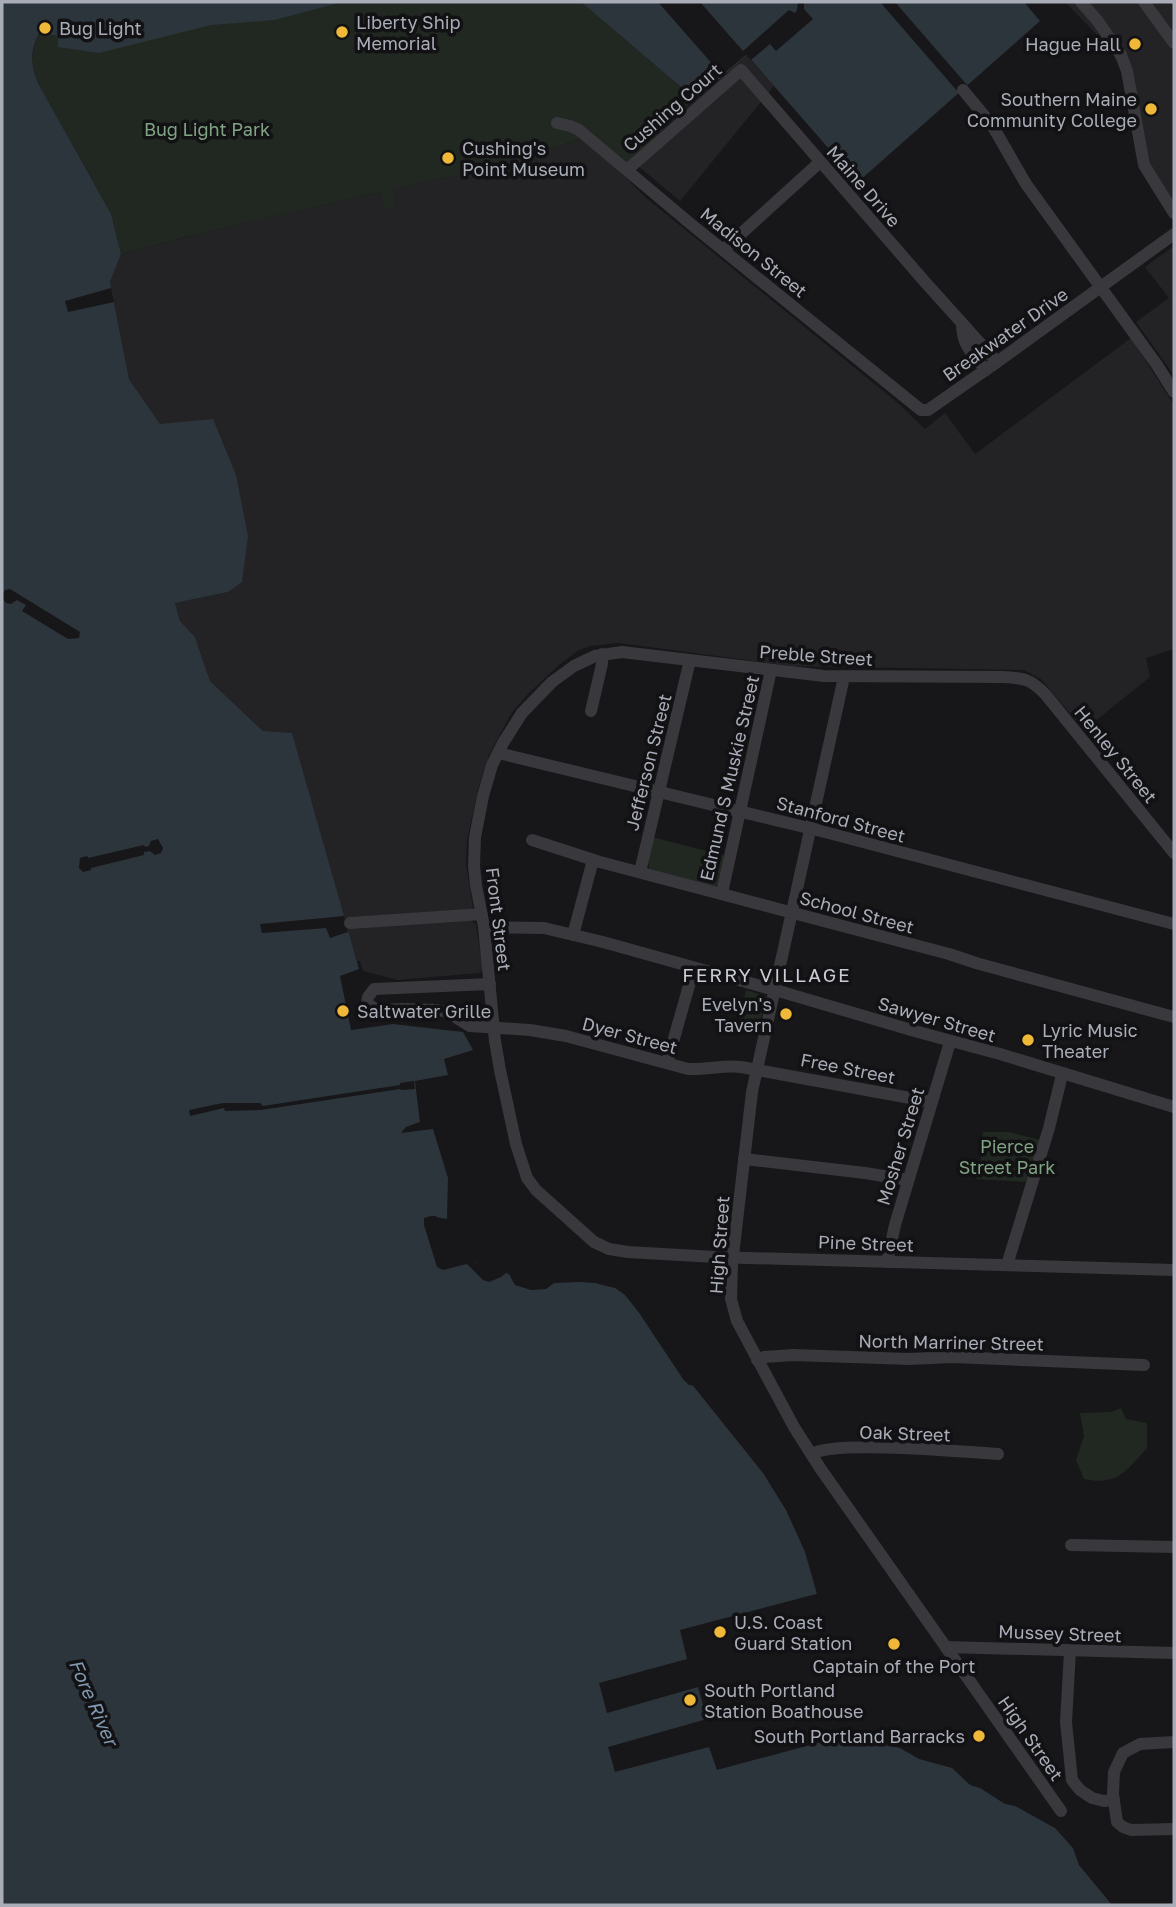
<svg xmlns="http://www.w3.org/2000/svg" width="1176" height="1907" font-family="'Golos Text',sans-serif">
  <rect width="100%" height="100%" fill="#171618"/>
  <!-- built -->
  <g fill="#232325">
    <path d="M699,2L774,86L680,201L631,160L722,75Z"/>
    <path d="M1065,2H1174V203L1149,165L1118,63L1106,44Z"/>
    <path d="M582,139L616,167L645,197L899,404L925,429L945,413L975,454L1131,338L1174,405V649L1146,658L1150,677L1084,730L1041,679L1024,670L792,666L619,643L590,646L579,650L559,665L527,695L511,714L489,755L478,789L467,840L466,863L473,908L471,909L344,918L292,734L263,731L210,681L195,637L180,621L175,603L228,592L160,424L129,379L110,282L121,254L201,233L380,192L385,209L397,207L393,189L452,176Z"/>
    <path d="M1174,246V375L1136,322L1169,298L1145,267Z"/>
    <path d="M469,919L476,924L483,969L482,971L479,973L398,980L363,971L360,961H357L348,933L334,927Z"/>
  </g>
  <!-- green -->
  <g fill="#212822">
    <path d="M343,2H581L695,99L624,167L588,137L462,174L393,189L397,207L385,210L380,192L189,236L121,254L111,214L38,83C27,58 34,46 43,24L46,23L50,25V30L48,33L275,20Z"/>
    <path d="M652,837L726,856L720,884L714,887L649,870L648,856Z"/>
    <path d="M746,990L766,996L759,1026L739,1020Z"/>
    <path d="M983,1132H1009L1040,1140L1026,1182L976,1179L982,1153L980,1152Z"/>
    <path d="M1121,1408L1126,1419L1147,1423V1448C1126,1471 1118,1486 1084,1479L1076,1460L1084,1436L1080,1413L1111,1412Z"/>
  </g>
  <!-- water -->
  <g fill="#2d353c">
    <path d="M2,2H343L275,20L211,25L99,53L58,47V36L44,33H48L50,30V25L46,23L40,27C40,33 37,37 35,43C30,57 32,69 38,83L111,214L121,254L110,282L129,379L160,424L213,419L236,475L248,536L242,582L228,592L175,603L180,621L195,637L210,681L263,731L292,733L359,969L340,976L351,1030L393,1024L463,1032L473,1050L444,1059L448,1075L415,1081L420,1122L406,1127L401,1133L433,1129L448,1178L447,1219L435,1217L428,1220L442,1265L474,1261L486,1272L494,1275L502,1270L526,1283L601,1281L626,1292L662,1347L763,1473L786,1510L805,1552L817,1594L862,1731L871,1729L880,1739L916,1754L961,1768L963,1773L975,1784L1055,1828L1073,1848L1079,1865L1112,1905H2Z"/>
    <path d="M581,2H1024L1040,21L858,182L747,55L695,99Z"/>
  </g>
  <!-- pier -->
  <g fill="#171618">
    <path d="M658,2H700L743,51L789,10L795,13L797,10L798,2H804V9L813,19L776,51L770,44L751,60L746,55L722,75Z"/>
    <path d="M880,2H895L967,85L958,92Z"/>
    <path d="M111,288L114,302L68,312L65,301Z"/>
    <path d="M10,589L80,632L79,638L68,639L22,611L26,605L17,600L11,604L6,603L3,599V594L5,590Z"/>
    <path d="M158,839L163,848L161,853L155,855L150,851L144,852V855L91,868V870L83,872L79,868L80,858L87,856L88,858L144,845L145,847L149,846L151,841Z"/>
    <path d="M344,916L348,932L330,938L326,928L262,933L260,924Z"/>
    <path d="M414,1081L415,1089L401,1090L400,1089L261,1110L225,1111L224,1108L190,1116L189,1110L223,1103H260L263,1106L400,1085V1083Z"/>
    <path d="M431,1216H436L437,1219L431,1222L440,1259L444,1262L469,1258L488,1272L493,1273L502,1268H512L526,1280L533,1281L561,1277L603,1278L622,1285L629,1290L650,1318L679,1365L698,1386L689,1385L683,1379L640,1314L625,1295L615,1288L595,1283L579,1282L554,1283L546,1289L531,1290L515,1285L509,1274L506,1273L501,1277L489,1282L483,1280L467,1264L443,1270L437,1267L424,1225V1218Z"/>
    <path d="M820,1593L862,1731L717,1770L709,1747L615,1772L608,1747L707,1719L698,1687L607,1713L599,1683L687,1659L680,1630Z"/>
    <path d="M871,1729L882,1737L918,1754L961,1768L963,1773L1015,1806L1005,1804L980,1788L970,1785L952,1768L919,1759L900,1748L876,1743L873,1741L867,1730Z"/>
  </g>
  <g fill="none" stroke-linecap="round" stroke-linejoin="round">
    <!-- minor -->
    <g stroke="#38383d" stroke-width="12">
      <path d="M1081,2L1097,20L1121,55L1127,71L1144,165L1174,213"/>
      <path d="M1144,2L1174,43"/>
      <path d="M963,90L992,125L1026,184L1157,365L1174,392"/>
      <path d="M557,123L570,126L579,130L692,225L921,410H928L997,362L1174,234"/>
      <path d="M627,170L741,70L925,282L997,362"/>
      <path d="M723,250L820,162"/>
      <path d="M962,323C962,346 972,353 986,370"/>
      <path d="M844,677L752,1092L732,1264L731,1299L737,1321L794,1427L820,1468L1061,1811"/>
      <path d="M591,711L602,664V654"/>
      <path d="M498,753L821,831L1174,924"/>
      <path d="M532,840L600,862L949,954L976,963L1174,1017"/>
      <path d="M1174,853L1046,695C1030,678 1023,678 1001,677L824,676L622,652L595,656L574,666L552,682L522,713L503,743L492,765L483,796L475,837L474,866L476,885L484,927L495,1041L500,1070L516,1144L527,1178L536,1190L594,1242L609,1249L628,1252L715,1257L1174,1270"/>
      <path d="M640,872L690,660"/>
      <path d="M722,893L771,670"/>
      <path d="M350,923L482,914"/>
      <path d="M484,927L544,928L603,942L782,992L918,1032L1000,1054L1174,1107"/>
      <path d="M573,935L593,860"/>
      <path d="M490,984L374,989L368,997L367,1004L378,1010L404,1009L438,1010L447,1012L470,1026L530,1030L566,1036L688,1069C707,1070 723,1065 741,1067L932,1102"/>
      <path d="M667,1063L694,968"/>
      <path d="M744,1159L865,1173L908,1180"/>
      <path d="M887,1262L895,1225L950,1042"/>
      <path d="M1007,1265L1049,1128L1062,1075"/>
      <path d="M757,1360L764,1357L793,1355L909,1359L953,1357L1144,1365"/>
      <path d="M812,1454C835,1440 964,1452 998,1454"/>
      <path d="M1071,1545L1174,1547"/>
      <path d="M946,1647L1174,1653"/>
      <path d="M1070,1651L1066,1722L1072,1780L1080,1790L1092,1798L1104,1801L1114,1800"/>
      <path d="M1174,1742L1140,1744L1123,1753L1114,1772L1113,1794L1117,1822L1123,1827L1131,1830L1174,1829"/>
    </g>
  </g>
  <!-- markers -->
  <g fill="#efb838" stroke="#121113" stroke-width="2.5">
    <circle cx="45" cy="28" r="7"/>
    <circle cx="342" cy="32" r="7"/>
    <circle cx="1135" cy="44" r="7"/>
    <circle cx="1151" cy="109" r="7"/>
    <circle cx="448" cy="158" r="7"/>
    <circle cx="343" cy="1011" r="7"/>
    <circle cx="786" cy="1014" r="7"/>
    <circle cx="1028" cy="1040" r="7"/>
    <circle cx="720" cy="1632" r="7"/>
    <circle cx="894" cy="1644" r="7"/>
    <circle cx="690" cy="1700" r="7"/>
    <circle cx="979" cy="1736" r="7"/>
  </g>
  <g text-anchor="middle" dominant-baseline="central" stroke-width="7" stroke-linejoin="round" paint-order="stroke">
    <!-- poi labels -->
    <g font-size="18" fill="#a9adb8" stroke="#121113" text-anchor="start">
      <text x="356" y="22">Liberty Ship<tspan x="356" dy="21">Memorial</tspan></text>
      <text x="59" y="28">Bug Light</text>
      <text x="1121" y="44" text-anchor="end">Hague Hall</text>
      <text x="1137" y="99" text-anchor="end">Southern Maine<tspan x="1137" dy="21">Community College</tspan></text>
      <text x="462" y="148">Cushing's<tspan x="462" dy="21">Point Museum</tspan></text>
      <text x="772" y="1004" text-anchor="end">Evelyn's<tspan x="772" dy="21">Tavern</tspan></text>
      <text x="357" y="1011">Saltwater Grille</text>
      <text x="1042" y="1030">Lyric Music<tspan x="1042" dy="21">Theater</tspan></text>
      <text x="734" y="1622">U.S. Coast<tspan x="734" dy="21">Guard Station</tspan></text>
      <text x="894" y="1666" text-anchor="middle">Captain of the Port</text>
      <text x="704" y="1690">South Portland<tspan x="704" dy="21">Station Boathouse</tspan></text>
      <text x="965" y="1736" text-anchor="end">South Portland Barracks</text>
    </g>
    <!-- street labels -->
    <g font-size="18" fill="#a9adb8" stroke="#121113">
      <text transform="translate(672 107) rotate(-41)">Cushing Court</text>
      <text transform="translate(864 186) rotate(49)">Maine Drive</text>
      <text transform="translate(754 252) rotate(39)">Madison Street</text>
      <text transform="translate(1005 334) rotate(-35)">Breakwater Drive</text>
      <text transform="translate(816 655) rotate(4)">Preble Street</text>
      <text transform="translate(1116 754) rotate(51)">Henley Street</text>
      <text transform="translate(648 762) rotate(-76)">Jefferson Street</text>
      <text transform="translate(729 778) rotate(-77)">Edmund S Muskie Street</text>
      <text transform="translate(841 819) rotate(15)">Stanford Street</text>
      <text transform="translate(857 912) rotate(15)">School Street</text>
      <text transform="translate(499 919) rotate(83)">Front Street</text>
      <text transform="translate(937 1019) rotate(16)">Sawyer Street</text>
      <text transform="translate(630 1035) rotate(15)">Dyer Street</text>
      <text transform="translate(848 1068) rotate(11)">Free Street</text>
      <text transform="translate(900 1146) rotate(-73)">Mosher Street</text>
      <text transform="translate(866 1243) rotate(2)">Pine Street</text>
      <text transform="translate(719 1245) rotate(-86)">High Street</text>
      <text transform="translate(951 1342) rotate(1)">North Marriner Street</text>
      <text transform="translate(905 1433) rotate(2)">Oak Street</text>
      <text transform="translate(1060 1633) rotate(2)">Mussey Street</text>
      <text transform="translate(1031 1738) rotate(55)">High Street</text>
    </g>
    <!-- park labels -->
    <g font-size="18" fill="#80a384" stroke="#121113">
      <text x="207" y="129">Bug Light Park</text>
      <text x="1007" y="1146">Pierce<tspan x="1007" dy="21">Street Park</tspan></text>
    </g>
    <!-- neighbourhood labels -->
    <g font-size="19" letter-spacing="2" fill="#caccd4" stroke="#121113">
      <text x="767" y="974">FERRY VILLAGE</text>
    </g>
    <!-- water labels -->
    <g font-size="19" font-style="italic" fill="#8199b2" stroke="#121113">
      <text transform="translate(94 1702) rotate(66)">Fore River</text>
    </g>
  </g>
  <!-- border -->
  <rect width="1176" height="1907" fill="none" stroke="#a9adb8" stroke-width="7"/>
</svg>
